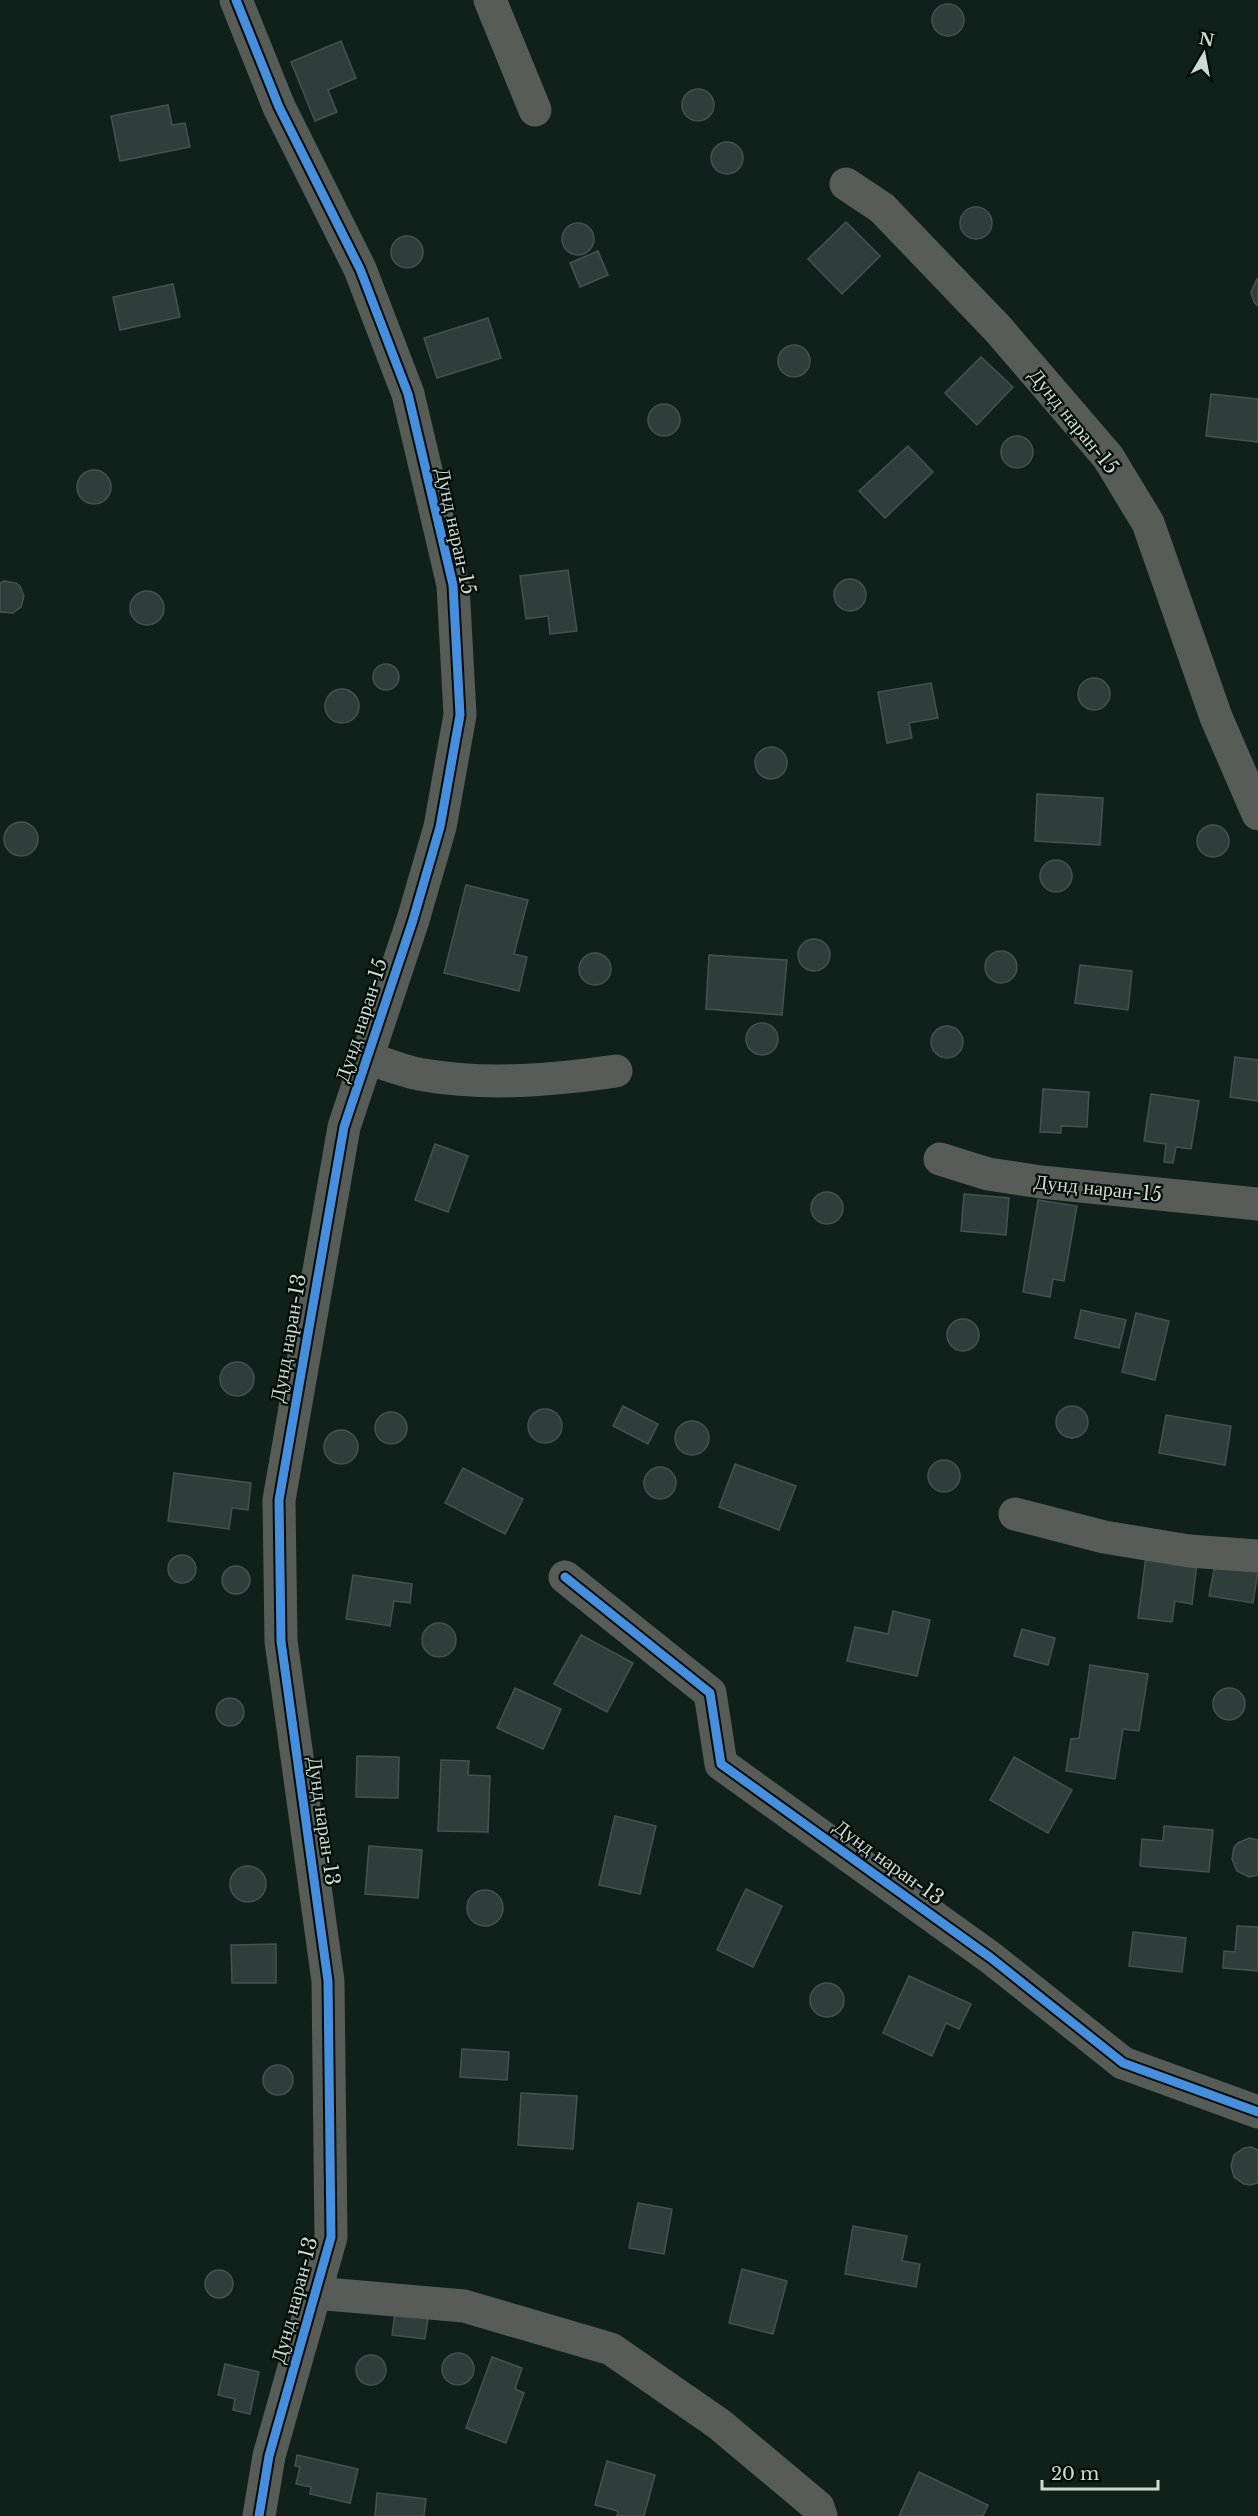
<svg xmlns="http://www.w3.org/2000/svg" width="1258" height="2516" font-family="'Libre Baskerville',serif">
  <rect width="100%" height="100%" fill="#10201a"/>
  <!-- building -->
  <g fill="#2f3e3a" stroke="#445350" stroke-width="1.5">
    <circle cx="948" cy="20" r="16"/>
    <path d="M341,41L356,78L328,90L337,112L315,121L291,62Z"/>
    <circle cx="698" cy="105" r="16"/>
    <path d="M168,105L172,125L185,123L190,147L120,161L111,116Z"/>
    <circle cx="727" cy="158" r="16"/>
    <circle cx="976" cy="223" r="16"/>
    <path d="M846,222L880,256L842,294L808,259Z"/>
    <circle cx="578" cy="239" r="16"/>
    <circle cx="407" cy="252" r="16"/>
    <path d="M598,251L608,275L580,287L570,263Z"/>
    <path d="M1257,279H1258V306L1254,302L1251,292Z"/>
    <path d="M173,284L180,317L120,330L113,297Z"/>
    <path d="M488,318L501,358L437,378L424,338Z"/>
    <circle cx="794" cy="361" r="16"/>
    <path d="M981,357L1013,387L977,425L945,393Z"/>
    <path d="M1211,394L1258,399V442L1206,436Z"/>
    <circle cx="664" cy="420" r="16"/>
    <circle cx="1017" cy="452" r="16"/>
    <path d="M908,446L933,472L885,518L859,491Z"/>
    <circle cx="94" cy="487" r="17"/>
    <path d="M568,570L577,631L550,634L548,616L526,619L520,576Z"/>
    <circle cx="850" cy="595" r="16"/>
    <path d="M4,581L16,583L20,586L24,596L21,607L13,613L0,612V583Z"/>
    <circle cx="147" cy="608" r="17"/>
    <circle cx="386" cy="677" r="13"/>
    <circle cx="1094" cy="694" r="16"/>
    <path d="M931,683L938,718L909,723L912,738L887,743L878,692Z"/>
    <circle cx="342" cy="706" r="17"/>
    <circle cx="771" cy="763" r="16"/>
    <path d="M1037,794L1103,798L1100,845L1035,841Z"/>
    <circle cx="21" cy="839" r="17"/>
    <circle cx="1213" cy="841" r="16"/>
    <circle cx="1056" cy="876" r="16"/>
    <path d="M466,885L528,900L514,954L527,957L519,991L444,973Z"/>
    <circle cx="814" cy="955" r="16"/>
    <circle cx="1001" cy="967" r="16"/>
    <circle cx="595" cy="969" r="16"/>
    <path d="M709,955L787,960L782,1015L706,1009Z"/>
    <path d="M1080,965L1132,971L1128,1010L1075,1003Z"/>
    <circle cx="762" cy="1039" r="16"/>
    <circle cx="947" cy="1042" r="16"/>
    <path d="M1235,1057L1258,1060V1101L1230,1097Z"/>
    <path d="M1043,1089L1089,1092L1087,1127L1061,1126V1133L1040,1132Z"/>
    <path d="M1151,1094L1199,1101L1191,1149L1176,1147L1173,1163L1164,1162L1166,1144L1144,1141Z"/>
    <path d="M435,1144L468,1156L448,1212L415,1200Z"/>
    <circle cx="827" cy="1208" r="16"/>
    <path d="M964,1194L1009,1198L1006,1235L961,1231Z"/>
    <path d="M1038,1200L1077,1206L1064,1281L1053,1279L1050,1297L1023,1292Z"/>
    <path d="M1081,1310L1126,1320L1119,1348L1075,1338Z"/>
    <path d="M1136,1313L1169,1321L1155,1380L1122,1372Z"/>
    <circle cx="963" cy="1335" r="16"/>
    <circle cx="237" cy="1379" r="17"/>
    <circle cx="1072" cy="1422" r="16"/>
    <path d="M623,1406L658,1424L648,1444L613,1426Z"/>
    <circle cx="545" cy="1426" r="17"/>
    <circle cx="391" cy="1428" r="16"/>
    <path d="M1166,1415L1231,1426L1225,1465L1159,1453Z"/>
    <circle cx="692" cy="1438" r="17"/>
    <circle cx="341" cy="1447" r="17"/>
    <circle cx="944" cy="1476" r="16"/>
    <path d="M735,1464L796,1486L779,1530L719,1507Z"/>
    <circle cx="660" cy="1483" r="16"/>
    <path d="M463,1468L523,1499L505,1534L445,1503Z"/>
    <path d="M174,1473L251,1483L248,1510L232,1508L229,1529L168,1521Z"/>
    <circle cx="182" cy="1569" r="14"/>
    <path d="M1146,1556L1197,1563L1192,1604L1175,1601L1172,1622L1138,1618Z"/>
    <path d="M1215,1564L1258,1571L1253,1603L1209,1596Z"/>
    <circle cx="236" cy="1580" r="14"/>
    <path d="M353,1575L412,1584L410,1603L394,1601L390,1626L346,1619Z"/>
    <path d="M893,1611L930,1620L917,1676L847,1661L855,1627L888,1634Z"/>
    <circle cx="439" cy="1640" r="17"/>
    <path d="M1022,1629L1055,1638L1048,1665L1014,1656Z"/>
    <path d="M581,1635L633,1663L607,1712L554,1684Z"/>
    <path d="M1090,1665L1148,1674L1139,1731L1123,1729L1115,1779L1066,1771L1071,1739L1079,1738Z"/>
    <circle cx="1229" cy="1704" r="16"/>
    <path d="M515,1688L561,1709L543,1749L497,1728Z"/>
    <circle cx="230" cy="1712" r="14"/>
    <path d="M357,1756L399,1757L398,1798L356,1797Z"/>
    <path d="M1014,1757L1072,1790L1048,1833L990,1800Z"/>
    <path d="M441,1760L469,1761L468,1775L490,1776L488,1832L438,1831Z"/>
    <path d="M615,1816L656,1826L640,1894L599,1885Z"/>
    <path d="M1164,1826L1213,1830L1209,1872L1140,1866L1142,1839L1163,1841Z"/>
    <path d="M1249,1838L1258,1840V1875L1249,1877L1237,1871L1232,1859L1234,1847L1238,1843Z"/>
    <path d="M369,1846L422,1850L418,1898L365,1894Z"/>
    <circle cx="248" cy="1884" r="18"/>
    <path d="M746,1889L782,1906L753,1967L717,1950Z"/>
    <circle cx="485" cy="1908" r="18"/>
    <path d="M1237,1926L1258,1927V1971L1223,1968L1224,1951L1235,1952Z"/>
    <path d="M1133,1932L1186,1938L1182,1972L1129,1966Z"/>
    <path d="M276,1944V1983H232L231,1945Z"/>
    <path d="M909,1976L971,2004L959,2029L946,2023L932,2056L883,2033Z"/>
    <circle cx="827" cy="2000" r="17"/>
    <path d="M462,2049L509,2052L507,2080L460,2077Z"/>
    <circle cx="278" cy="2080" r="15"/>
    <path d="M521,2093L577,2096L573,2149L518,2145Z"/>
    <path d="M1251,2147L1258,2150V2183L1250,2185L1244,2184L1234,2177L1231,2166L1234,2155L1244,2148Z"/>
    <path d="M638,2203L672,2209L664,2254L629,2248Z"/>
    <path d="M853,2226L907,2236L902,2261L920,2264L916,2287L845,2274Z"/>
    <path d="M742,2269L787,2281L773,2334L729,2323Z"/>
    <circle cx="219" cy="2284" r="14"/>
    <path d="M395,2314L428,2318L425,2339L392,2335Z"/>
    <circle cx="458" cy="2369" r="16"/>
    <circle cx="371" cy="2370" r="15"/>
    <path d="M492,2357L522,2368L515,2389L524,2393L506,2443L466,2428Z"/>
    <path d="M225,2364L259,2372L250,2414L233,2410L235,2399L218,2395Z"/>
    <path d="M297,2455L358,2469L350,2503L310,2494L311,2487L296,2484L300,2467L295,2466Z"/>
    <path d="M607,2461L655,2475L644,2516H617L618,2511L595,2505Z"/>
    <path d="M919,2472L988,2505L983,2516H899Z"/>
    <path d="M377,2493L426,2499L424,2516H375Z"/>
  </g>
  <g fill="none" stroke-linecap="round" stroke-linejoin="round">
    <!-- street -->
    <g stroke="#575c57" stroke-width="33">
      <path d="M236,0L279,107L360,269L408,394L453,585L460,715L440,827L413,920L344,1127L279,1500L281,1641L328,1981L331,2237L269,2456L259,2516"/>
      <path d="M490,0L535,110"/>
      <path d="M846,184L882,208L998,329L1108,457L1148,523L1216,717L1258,814"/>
      <path d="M367,1058C386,1064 405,1072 424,1075C488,1086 553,1080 616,1071"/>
      <path d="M940,1159L988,1174L1041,1182L1258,1204"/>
      <path d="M1015,1514L1104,1537L1189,1551L1258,1556"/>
      <path d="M565,1577L710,1693L721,1764L991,1958L1123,2063L1258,2112"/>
      <path d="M315,2293L464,2306L611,2349L719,2424L818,2507L821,2516"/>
    </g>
    <defs>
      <g id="cycleway">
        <path d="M236,0L279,107L360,269L408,394L453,585L460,715L440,827L413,920L344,1127L279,1500L281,1641L328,1981L331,2237L269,2456L259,2516"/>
        <path d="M565,1577L710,1693L721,1764L991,1958L1123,2063L1258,2112"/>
      </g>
    </defs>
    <!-- cycleway casing -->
    <use href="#cycleway" stroke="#030c08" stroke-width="13"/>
    <!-- cycleway -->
    <use href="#cycleway" stroke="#468fdf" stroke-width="9"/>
  </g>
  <g text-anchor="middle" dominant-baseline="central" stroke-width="4.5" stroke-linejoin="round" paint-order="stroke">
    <!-- street labels -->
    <g font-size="20" fill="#cbdbd2" stroke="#030c08">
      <text transform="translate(1074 421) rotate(51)">Дунд наран-15</text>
      <text transform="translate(456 531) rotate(78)">Дунд наран-15</text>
      <text transform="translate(361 1020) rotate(-72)">Дунд наран-15</text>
      <text transform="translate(1098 1188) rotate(6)">Дунд наран-15</text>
      <text transform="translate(288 1338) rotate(-80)">Дунд наран-13</text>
      <text transform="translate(324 1821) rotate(82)">Дунд наран-13</text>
      <text transform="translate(889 1862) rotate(36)">Дунд наран-13</text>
      <text transform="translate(294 2300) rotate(-75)">Дунд наран-13</text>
    </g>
  </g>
  <!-- north arrow -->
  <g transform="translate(1204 54) rotate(10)" stroke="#030c08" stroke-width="4.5" paint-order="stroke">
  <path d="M0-4.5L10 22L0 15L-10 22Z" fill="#cbdbd2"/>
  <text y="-9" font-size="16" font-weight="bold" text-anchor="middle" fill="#cbdbd2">N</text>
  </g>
  <!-- scale -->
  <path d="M1042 2480v9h116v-9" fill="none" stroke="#cbdbd2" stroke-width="3"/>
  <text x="1051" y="2480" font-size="18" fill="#cbdbd2" stroke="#030c08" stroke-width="4.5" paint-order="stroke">20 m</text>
</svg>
